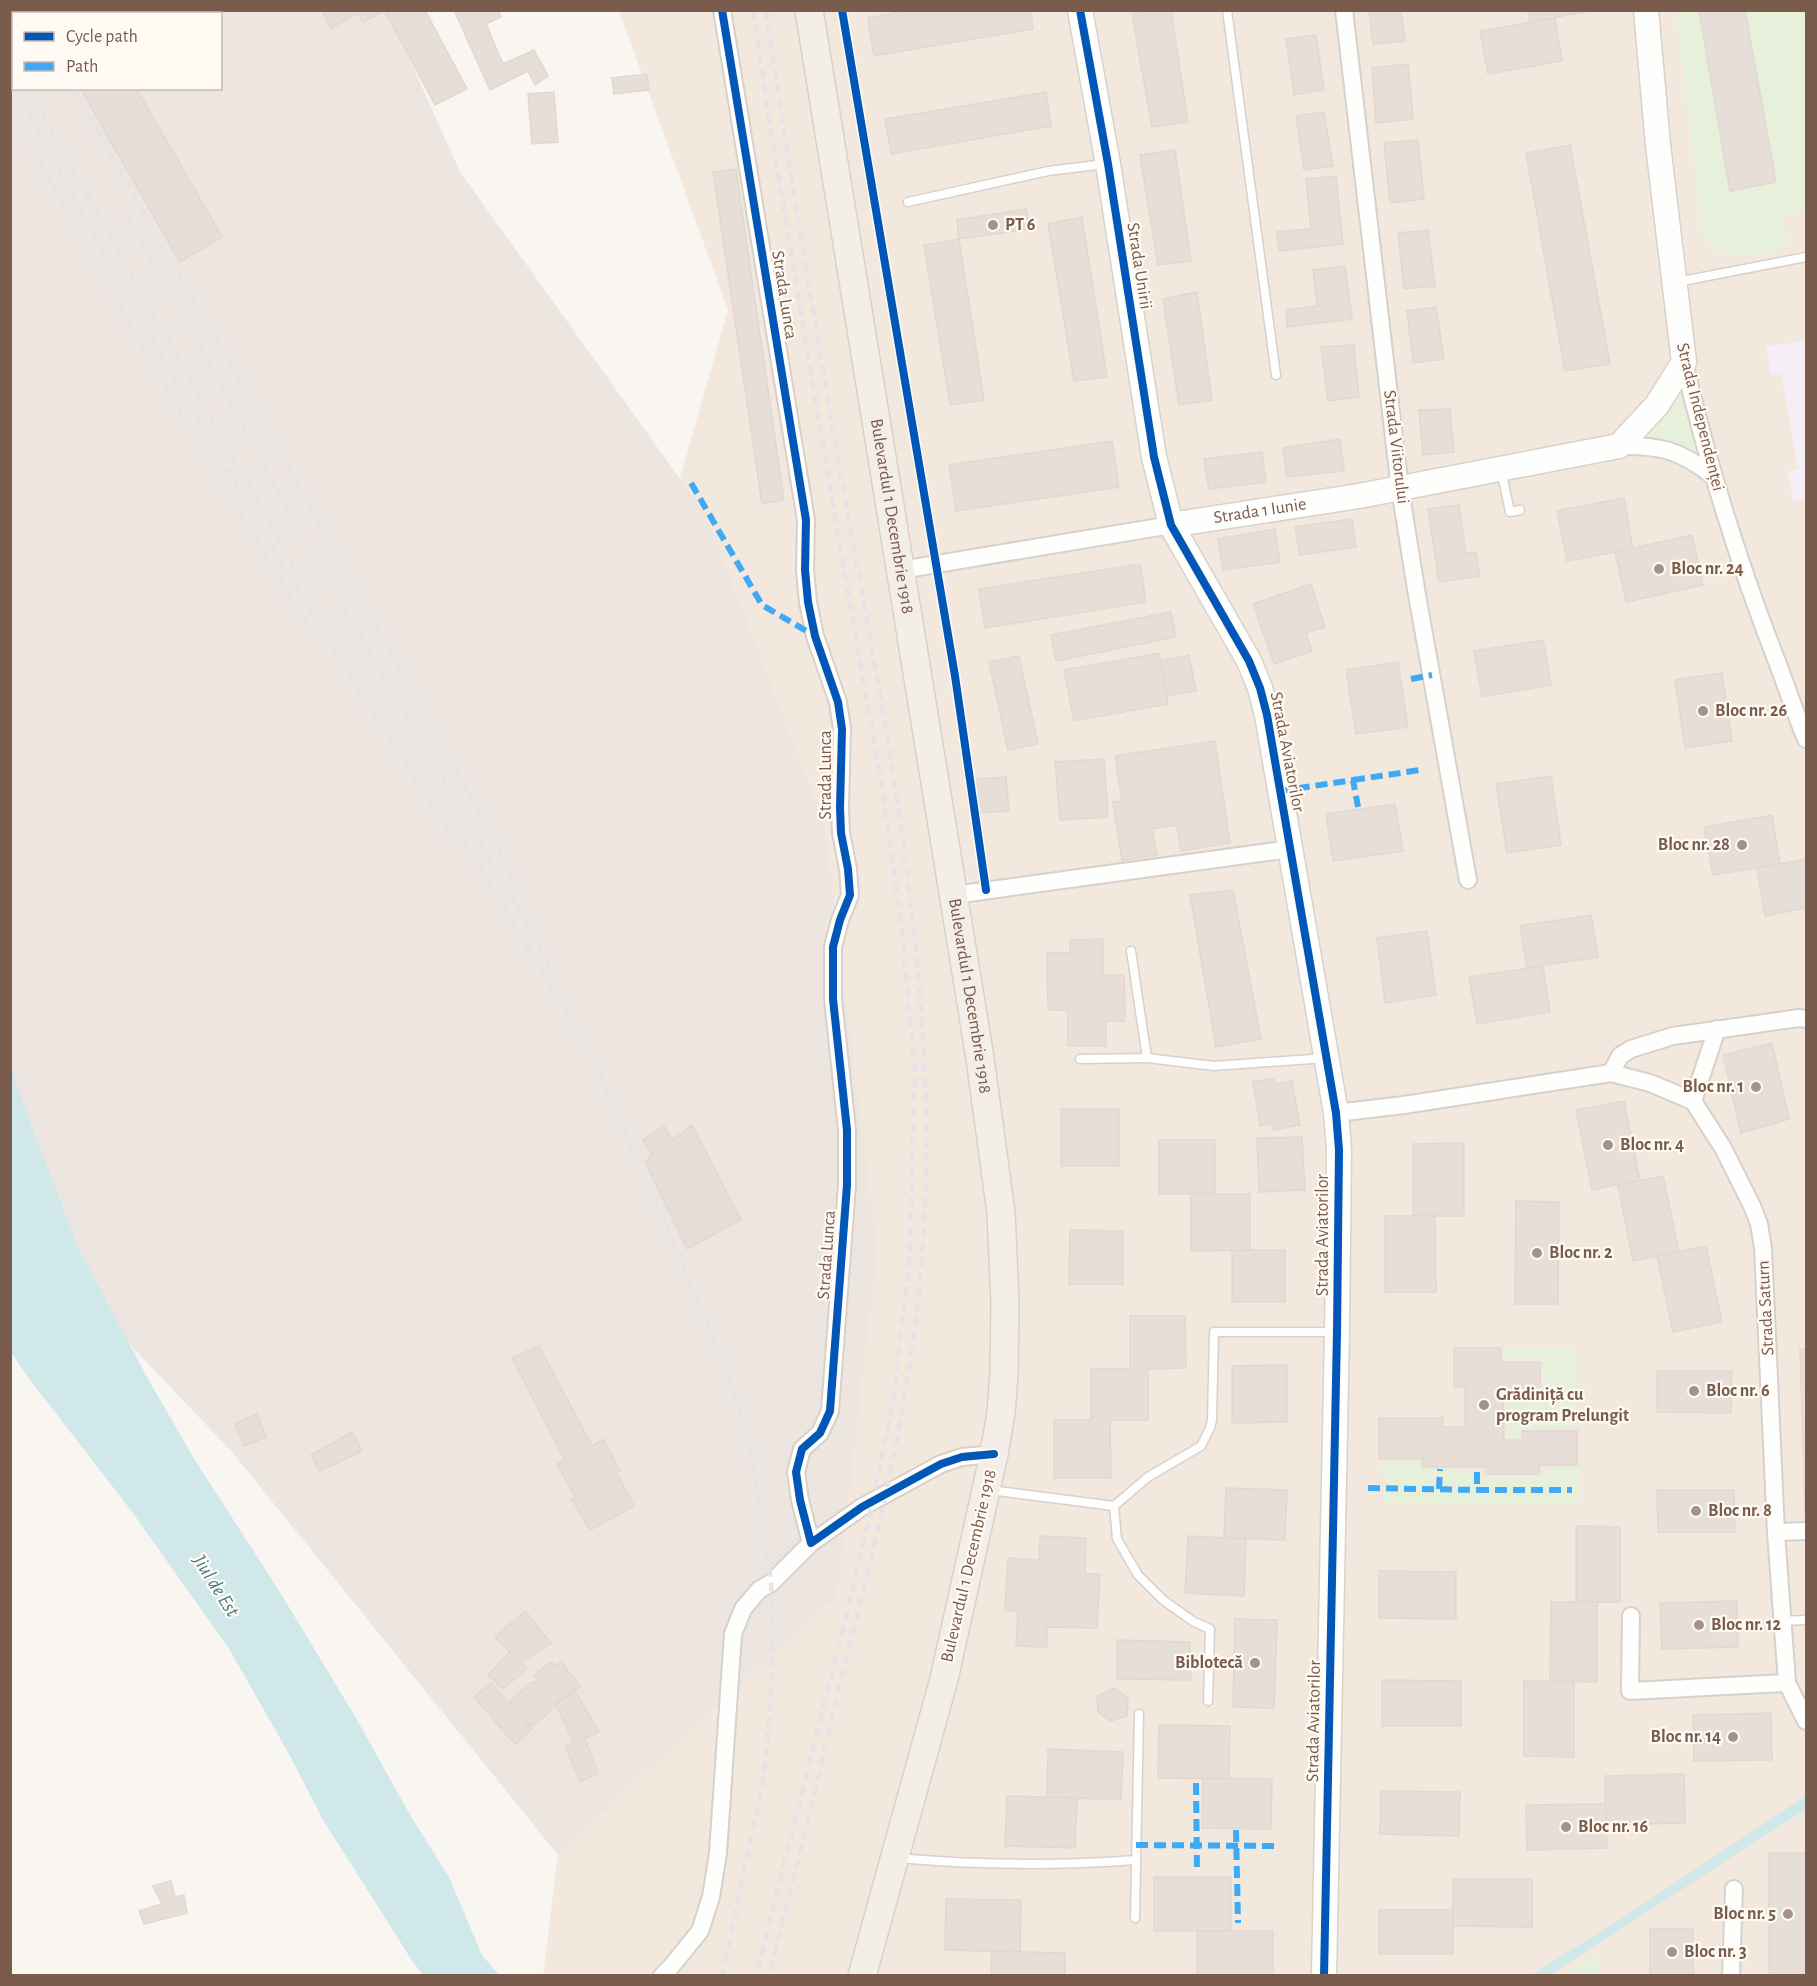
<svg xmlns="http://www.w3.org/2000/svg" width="1817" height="1986" font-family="'Alegreya Sans',sans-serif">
  <rect width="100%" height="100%" fill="#f9f5f0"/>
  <!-- residential -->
  <path fill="#f2e8de" d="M619,11H1806V1975L543,1976L558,1855L837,1596L824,824L680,477L728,310Z"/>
  <!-- industrial -->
  <path fill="#ede5e0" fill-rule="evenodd" d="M11,11H388L460,172L706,515L824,824L877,1251L837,1596L558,1855L233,1453L11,1219ZM14,14H220V88H14Z"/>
  <!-- education -->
  <path fill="#f6eef6" d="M1806,340V498L1793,500L1788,472L1798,469L1781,373L1771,375L1766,347Z"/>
  <!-- green -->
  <g fill="#e7f0db">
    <path d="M1676,11H1806V208L1783,215L1789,248C1767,254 1730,264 1711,246C1707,242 1704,235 1702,230Z"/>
    <path d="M1682,381L1696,452L1655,438L1636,435Z"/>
    <path d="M1503,1347H1576L1577,1428L1519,1429V1437H1506L1507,1396H1543V1359L1504,1358Z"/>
    <path d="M1382,1458L1421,1459L1422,1467L1482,1470V1477H1542L1543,1468H1579L1580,1504L1383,1505Z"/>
    <path d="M1599,1952V1975H1562Z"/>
  </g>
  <!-- water -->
  <g fill="#d0e8ea">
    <path d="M10,1066L27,1114L79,1249L148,1379L193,1457L278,1589L356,1718L409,1813L449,1877L482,1955L499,1975H423L411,1959L322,1818L289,1754L228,1647L130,1509L27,1376L11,1352Z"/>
    <path d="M1806,1796V1809L1550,1975H1531L1625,1916Z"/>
  </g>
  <!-- building -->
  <g fill="#e6ded7" stroke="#e2d8d2" stroke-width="1.5">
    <path d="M321,10H386L363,22L358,13L331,28Z"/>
    <path d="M425,10L467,89L435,105L385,11Z"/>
    <path d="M454,10H498L501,17L486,24L503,64L534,50L548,76L535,85L528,71L490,90Z"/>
    <path d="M909,10H1031L1033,29L874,56L868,18Z"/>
    <path d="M1153,10H1171L1188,122L1152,127L1132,14Z"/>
    <path d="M1369,10H1401L1405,41L1373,44Z"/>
    <path d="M1528,10H1594L1530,22Z"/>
    <path d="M1699,10H1745L1776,182L1730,191Z"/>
    <path d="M1555,18L1562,61L1488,74L1480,31Z"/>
    <path d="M1316,35L1324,90L1294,95L1286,39Z"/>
    <path d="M1408,64L1413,119L1376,123L1372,68Z"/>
    <path d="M647,74L649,90L614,94L612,78Z"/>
    <path d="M80,88H136L222,237L180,262Z"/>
    <path d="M554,92L558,142L532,144L528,94Z"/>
    <path d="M1046,92L1051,126L891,154L885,119Z"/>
    <path d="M1324,112L1333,166L1304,170L1296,116Z"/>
    <path d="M1418,140L1424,199L1390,203L1384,143Z"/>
    <path d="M1570,145L1610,364L1565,371L1526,153Z"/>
    <path d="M1175,150L1191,261L1158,265L1140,155Z"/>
    <path d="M736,169L784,500L762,504L713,172Z"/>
    <path d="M1336,176L1343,244L1279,251L1277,232L1311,229L1306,179Z"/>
    <path d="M1026,209L1030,229L959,239L957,220Z"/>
    <path d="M1082,217L1107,377L1074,381L1048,224Z"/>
    <path d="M1428,230L1435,286L1404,289L1398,233Z"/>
    <path d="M959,239L984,400L950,405L924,245Z"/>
    <path d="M1345,266L1352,319L1287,327L1286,310L1317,306L1313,270Z"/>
    <path d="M1197,292L1212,400L1179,405L1163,299Z"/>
    <path d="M1436,307L1444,359L1413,363L1407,311Z"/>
    <path d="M1354,345L1359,397L1328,401L1321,347Z"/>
    <path d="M1450,409L1454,452L1423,455L1419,410Z"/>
    <path d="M1340,439L1344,471L1287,477L1283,448Z"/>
    <path d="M1112,441L1119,487L956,511L949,465Z"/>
    <path d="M1262,452L1266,482L1209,489L1204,459Z"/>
    <path d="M1624,498L1633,549L1567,561L1557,511Z"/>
    <path d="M1459,505L1466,553L1476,552L1480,576L1439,582L1428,509Z"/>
    <path d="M1352,519L1356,547L1300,555L1295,527Z"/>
    <path d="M1275,529L1280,562L1223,570L1218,539Z"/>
    <path d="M1692,535L1703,585L1626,602L1615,552Z"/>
    <path d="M1140,564L1146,602L985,628L979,589Z"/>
    <path d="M1311,584L1325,627L1306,633L1312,651L1274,664L1253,604Z"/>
    <path d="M1171,612L1176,637L1056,661L1051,635Z"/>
    <path d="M1543,640L1551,685L1482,697L1474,651Z"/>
    <path d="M1159,653L1168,704L1074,721L1064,670Z"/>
    <path d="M1189,655L1196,691L1167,696L1160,661Z"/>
    <path d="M1019,656L1038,744L1008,750L989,662Z"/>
    <path d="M1398,662L1408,727L1356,734L1346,670Z"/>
    <path d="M1722,673L1732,741L1685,748L1675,680Z"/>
    <path d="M1215,741L1230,843L1181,851L1177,825L1152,829L1157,855L1122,861L1113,802L1122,801L1115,756Z"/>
    <path d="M1104,759L1108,817L1060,820L1055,762Z"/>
    <path d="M1551,776L1561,845L1507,853L1496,784Z"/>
    <path d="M1006,777L1009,811L978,813L975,779Z"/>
    <path d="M1395,804L1403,851L1333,861L1326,814Z"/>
    <path d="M1772,815L1780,864L1713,875L1704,827Z"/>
    <path d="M1806,859V908L1765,916L1757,868Z"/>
    <path d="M1233,890L1261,1039L1216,1047L1190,895Z"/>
    <path d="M1591,915L1598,957L1527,968L1520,926Z"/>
    <path d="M1427,931L1436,995L1385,1003L1377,938Z"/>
    <path d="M1103,939V975H1124L1125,1021H1106V1046H1068V1010H1048L1047,953H1070V940Z"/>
    <path d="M1543,966L1550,1012L1477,1024L1469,977Z"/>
    <path d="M1772,1043L1789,1119L1741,1133L1723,1055Z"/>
    <path d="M1274,1078L1275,1084L1292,1081L1300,1125L1273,1130L1272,1124L1260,1126L1253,1082Z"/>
    <path d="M1624,1101L1640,1180L1592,1190L1576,1110Z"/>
    <rect x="1061" y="1109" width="58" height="57"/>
    <path d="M692,1125L741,1220L687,1249L645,1162L652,1155L643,1140L664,1126L672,1140Z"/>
    <path d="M1302,1137L1305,1190L1259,1192L1257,1138Z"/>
    <rect x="1159" y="1140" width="56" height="54"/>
    <path d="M1464,1143V1216H1413V1144Z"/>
    <path d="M1663,1176L1679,1252L1633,1261L1618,1185Z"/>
    <path d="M1191,1194H1250V1250L1191,1251Z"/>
    <path d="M1516,1201L1559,1202L1558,1304H1515Z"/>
    <path d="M1385,1216H1435L1436,1292H1385Z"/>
    <path d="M1070,1230L1123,1231V1284H1069Z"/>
    <path d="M1706,1246L1722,1322L1673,1332L1657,1256Z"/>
    <path d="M1250,1250H1285V1302H1232V1251Z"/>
    <path d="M1130,1316H1185L1186,1368L1148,1369V1420H1110L1111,1478H1054V1420H1091V1369H1130Z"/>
    <path d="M539,1346L592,1446L603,1439L620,1471L574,1495L557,1464L565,1460L512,1358Z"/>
    <path d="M1454,1348H1501V1362H1540V1392H1503L1504,1440H1523L1522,1431H1577V1465H1539V1474H1486V1467H1422V1459H1379V1418H1443V1427H1465V1387H1454Z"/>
    <path d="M1800,1349H1806V1512H1805Z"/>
    <path d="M1287,1365V1422L1232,1423V1366Z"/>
    <path d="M1657,1371H1732L1731,1413L1657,1412Z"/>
    <path d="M257,1414L266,1437L244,1446L235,1424Z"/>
    <path d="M352,1432L362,1451L320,1471L311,1455Z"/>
    <path d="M618,1475L634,1506L590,1530L572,1499Z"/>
    <path d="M1226,1488L1287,1490L1285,1540L1224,1538Z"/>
    <path d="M1657,1490H1734L1735,1532H1658Z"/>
    <path d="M1576,1526L1620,1527V1602H1576Z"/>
    <path d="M1040,1536L1086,1538L1085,1574H1100L1097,1628L1047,1627V1647L1016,1646L1018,1612L1005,1610L1008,1558L1039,1560Z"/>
    <path d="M1188,1536L1246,1539L1244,1596L1185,1593Z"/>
    <path d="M1379,1571L1456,1572V1619L1379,1618Z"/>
    <path d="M1737,1601L1738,1647L1662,1649L1660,1603Z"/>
    <path d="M1551,1602H1597V1682L1550,1681Z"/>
    <path d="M525,1611L551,1643L521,1663L526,1669L503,1689L488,1675L510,1652L495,1637Z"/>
    <path d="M1235,1619L1277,1620L1274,1708L1233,1707Z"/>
    <path d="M1117,1640L1190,1642L1191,1680L1117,1679Z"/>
    <path d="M551,1662L554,1666L561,1662L580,1686L551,1707L529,1684L539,1680L534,1675Z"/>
    <path d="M1382,1680L1461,1681V1726H1382Z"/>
    <path d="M1524,1681L1574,1682V1757L1524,1756Z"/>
    <path d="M491,1683L532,1729L515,1744L474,1697Z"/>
    <path d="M527,1686L551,1711L532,1726L510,1701Z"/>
    <path d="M1114,1688L1128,1698L1127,1716L1111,1721L1098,1712L1097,1696Z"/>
    <path d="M575,1691L599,1732L585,1738L598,1774L580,1781L565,1746L574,1743L556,1705Z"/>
    <path d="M1771,1713L1772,1760L1694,1761L1693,1715Z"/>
    <path d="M1159,1725L1230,1726L1229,1779L1158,1778Z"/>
    <path d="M1048,1749L1123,1752L1121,1799L1047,1798Z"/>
    <path d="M1684,1774L1685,1823L1606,1825L1605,1776Z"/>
    <path d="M1203,1778L1272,1779L1271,1829L1202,1828Z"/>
    <path d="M1381,1791L1460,1792L1459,1836L1380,1834Z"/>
    <path d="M1007,1796L1077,1798L1075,1848L1005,1846Z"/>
    <path d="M1606,1804L1607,1848L1527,1850L1526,1805Z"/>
    <rect x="1769" y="1853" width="37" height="123"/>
    <rect x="1154" y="1877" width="77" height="54"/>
    <path d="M1453,1879H1532V1927L1453,1926Z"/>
    <path d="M171,1881L175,1897L184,1895L187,1913L144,1924L139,1911L162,1904L153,1886Z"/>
    <path d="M946,1899L1021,1900L1020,1952L945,1950Z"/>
    <rect x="1379" y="1910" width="74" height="44"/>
    <rect x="1650" y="1929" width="43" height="47"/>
    <rect x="1197" y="1931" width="76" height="45"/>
    <path d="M992,1951L1065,1953V1976H991Z"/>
  </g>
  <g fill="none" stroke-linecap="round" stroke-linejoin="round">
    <defs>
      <g id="lane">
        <path d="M1227,10L1276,375"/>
        <path d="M908,202L1048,171L1105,164"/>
        <path d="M1677,282L1806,257"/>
        <path d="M1501,470L1510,512L1520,510"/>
        <path d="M1147,1058L1214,1066L1326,1058"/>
        <path d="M1080,1059L1147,1058L1131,951"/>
        <path d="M990,1490L1114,1506L1148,1477L1201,1446L1210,1428L1212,1420L1214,1332H1334"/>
        <path d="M1114,1506L1117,1539L1138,1575L1163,1600L1194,1622L1210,1629L1208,1701"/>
        <path d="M1782,1621L1806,1620"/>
        <path d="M897,1858C977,1865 1056,1866 1136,1860"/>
        <path d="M1135,1918L1139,1714"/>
      </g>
      <g id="street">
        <path d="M722,10L806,520L805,570L808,602L815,636L838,702L842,729L840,808L841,833L848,869L850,895L840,920L833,947V999L847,1130V1185L830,1411L820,1433L802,1449L796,1472L800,1500L811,1543L862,1507L941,1464L962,1457L994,1454"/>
        <path d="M1344,10L1400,489L1417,595L1468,880"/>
        <path d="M1684,362C1708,466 1740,567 1779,667C1788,691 1796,715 1806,739"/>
        <path d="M1619,446C1660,445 1679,450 1712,475"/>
        <path d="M901,570L1171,525"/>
        <path d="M954,895L1290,849"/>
        <path d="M1611,1073L1620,1056L1631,1049L1673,1036L1799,1018L1806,1019"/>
        <path d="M1693,1101L1717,1029"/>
        <path d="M1336,1113L1404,1105L1611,1073L1650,1083L1693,1101L1723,1148L1753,1208L1759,1224L1763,1248L1776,1532L1787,1683L1806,1721"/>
        <path d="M1776,1532L1806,1531"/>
        <path d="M1631,1616L1630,1691L1787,1683"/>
        <path d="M662,1976L670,1968L700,1931L711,1897L718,1853L733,1634L743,1609L759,1590L771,1583L811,1543"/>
        <path d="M1731,1976L1734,1889"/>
      </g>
      <g id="secondary">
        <path d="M1080,10L1108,164L1154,457L1171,525L1249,661L1260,688L1267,715L1336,1113L1339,1150L1337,1332L1324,1976"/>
        <path id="s1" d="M1171,525L1359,496L1619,446L1657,405L1684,362L1658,145L1646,10"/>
      </g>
      <g id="primary">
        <path id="s2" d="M809,10L980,1058L1001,1213L1005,1301L1004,1375L1001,1413L994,1454L944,1679L862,1976"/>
      </g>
    </defs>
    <!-- lane casing -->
    <use href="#lane" stroke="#d7d1cb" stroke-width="11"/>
    <!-- street casing -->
    <use href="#street" stroke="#d7d1cb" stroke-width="20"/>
    <!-- secondary casing -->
    <use href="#secondary" stroke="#d9d2cb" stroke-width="27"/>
    <!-- primary casing -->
    <use href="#primary" stroke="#dad1cc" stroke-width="30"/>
    <!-- lane -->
    <use href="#lane" stroke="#fefefd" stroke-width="8"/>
    <!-- street -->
    <use href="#street" stroke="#fefefd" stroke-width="16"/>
    <!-- secondary -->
    <use href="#secondary" stroke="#fefefd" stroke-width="24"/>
    <!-- primary -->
    <use href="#primary" stroke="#f3eee8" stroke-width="27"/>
    <!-- rail -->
    <g stroke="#e6e3e7" stroke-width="4.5" stroke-dasharray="9 6" stroke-linecap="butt">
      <path d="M29,10L30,14"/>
      <path d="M753,10L771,131L838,536L880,775L901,921L915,1073L909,1264L894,1394L873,1501L845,1621L756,1976"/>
      <path d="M766,10C792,182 819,354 850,525C894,773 944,1027 920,1281C907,1422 872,1555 838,1693C828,1732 820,1771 811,1810C797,1865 782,1920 770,1976"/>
      <path d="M10,57L14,62"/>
      <path d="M14,88L156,347L229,473"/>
      <path d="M28,88L312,599L431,785L589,1050L666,1225L688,1280L712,1333L734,1391L750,1447L758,1491L771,1583L773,1631L771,1700L764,1776L722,1976"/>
      <path d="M73,88L236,374L500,850L514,887"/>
      <path d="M10,108L129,323L203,452L310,628"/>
      <path d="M127,214L311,552L529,926L551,970"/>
      <path d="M227,467C298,596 377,719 456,844"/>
    </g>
    <!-- quiet -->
    <g stroke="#3fa9f5" stroke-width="6" stroke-dasharray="12 6" stroke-linecap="butt">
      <path d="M691,483L762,605L815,636"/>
      <path d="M1411,679L1432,675"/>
      <path d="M1353,780L1420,770"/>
      <path d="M1280,791L1353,780L1358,807"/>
      <path d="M1477,1472V1490H1572"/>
      <path d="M1368,1488L1477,1490"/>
      <path d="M1439,1489L1440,1469"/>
      <path d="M1196,1783L1197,1873"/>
      <path d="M1236,1830L1238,1923"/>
      <path d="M1136,1845L1277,1846"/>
    </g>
    <defs>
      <g id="cycleway">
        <path d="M722,10L806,520L805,570L808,602L815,636L838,702L842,729L840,808L841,833L848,869L850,895L840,920L833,947V999L847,1130V1185L830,1411L820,1433L802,1449L796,1472L800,1500L811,1543L862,1507L941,1464L962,1457L994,1454"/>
        <path d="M842,10L955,676L986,890"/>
        <path d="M1080,10L1108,164L1154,457L1171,525L1249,661L1260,688L1267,715L1336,1113L1339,1150L1337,1332L1324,1976"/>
      </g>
    </defs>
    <!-- cycleway casing -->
    <use href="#cycleway" stroke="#fffaf3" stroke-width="11"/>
    <!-- cycleway -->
    <use href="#cycleway" stroke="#0057b8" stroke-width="8"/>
  </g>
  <!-- markers -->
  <g fill="#a69286" stroke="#fffaf3" stroke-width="2">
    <circle cx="993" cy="225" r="6"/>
    <circle cx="1659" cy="569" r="6"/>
    <circle cx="1703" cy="711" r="6"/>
    <circle cx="1742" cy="845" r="6"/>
    <circle cx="1756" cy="1087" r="6"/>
    <circle cx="1608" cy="1145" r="6"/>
    <circle cx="1537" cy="1253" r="6"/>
    <circle cx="1694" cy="1391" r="6"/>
    <circle cx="1484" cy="1405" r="6"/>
    <circle cx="1696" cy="1511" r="6"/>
    <circle cx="1699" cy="1625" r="6"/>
    <circle cx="1255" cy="1663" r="6"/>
    <circle cx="1733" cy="1737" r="6"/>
    <circle cx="1566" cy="1827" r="6"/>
    <circle cx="1788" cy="1914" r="6"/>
    <circle cx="1672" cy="1952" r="6"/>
  </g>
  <g text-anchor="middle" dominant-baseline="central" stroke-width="4.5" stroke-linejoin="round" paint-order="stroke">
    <!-- poi labels -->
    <g font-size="18" font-weight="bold" fill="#7a5c4d" stroke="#fffaf3" text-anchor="start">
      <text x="1005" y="225">PT 6</text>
      <text x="1671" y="569">Bloc nr. 24</text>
      <text x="1715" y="711">Bloc nr. 26</text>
      <text x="1730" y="845" text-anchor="end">Bloc nr. 28</text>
      <text x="1744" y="1087" text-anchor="end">Bloc nr. 1</text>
      <text x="1620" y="1145">Bloc nr. 4</text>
      <text x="1549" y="1253">Bloc nr. 2</text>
      <text x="1706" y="1391">Bloc nr. 6</text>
      <text x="1496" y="1395">Grădiniță cu<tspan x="1496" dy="21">program Prelungit</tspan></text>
      <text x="1708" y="1511">Bloc nr. 8</text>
      <text x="1711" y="1625">Bloc nr. 12</text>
      <text x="1243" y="1663" text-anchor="end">Biblotecă</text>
      <text x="1721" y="1737" text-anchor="end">Bloc nr. 14</text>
      <text x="1578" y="1827">Bloc nr. 16</text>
      <text x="1776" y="1914" text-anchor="end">Bloc nr. 5</text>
      <text x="1684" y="1952">Bloc nr. 3</text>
    </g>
    <!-- street labels -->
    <g font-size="18" fill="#7a5c4d" stroke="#fffaf3">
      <text transform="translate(1139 266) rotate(81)">Strada Unirii</text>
      <text transform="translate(784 295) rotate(81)">Strada Lunca</text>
      <text transform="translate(1700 417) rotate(76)">Strada Independenței</text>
      <text transform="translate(1396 447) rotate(83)">Strada Viitorului</text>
      <text stroke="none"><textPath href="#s1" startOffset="90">Strada 1 Iunie</textPath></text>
      <text stroke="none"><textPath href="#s2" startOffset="513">Bulevardul 1 Decembrie 1918</textPath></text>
      <text transform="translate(1287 752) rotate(79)">Strada Aviatorilor</text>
      <text transform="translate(826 775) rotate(-90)">Strada Lunca</text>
      <text stroke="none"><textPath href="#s2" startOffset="999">Bulevardul 1 Decembrie 1918</textPath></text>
      <text transform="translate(1323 1235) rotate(-90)">Strada Aviatorilor</text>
      <text transform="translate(827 1255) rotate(-86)">Strada Lunca</text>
      <text transform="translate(1766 1308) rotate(-93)">Strada Saturn</text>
      <text transform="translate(969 1566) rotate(-77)">Bulevardul 1 Decembrie 1918</text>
      <text transform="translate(1314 1721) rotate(-89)">Strada Aviatorilor</text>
    </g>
    <!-- water labels -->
    <g font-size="20" font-style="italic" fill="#437c86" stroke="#fffaf3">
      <text transform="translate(216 1586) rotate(58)">Jiul de Est</text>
    </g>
  </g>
  <!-- border -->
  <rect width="1817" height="1986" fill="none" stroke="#7a5c4d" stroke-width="24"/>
  <!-- legend -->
  <rect x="12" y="12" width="210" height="78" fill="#fffaf3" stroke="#cabbb1" stroke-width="1.5"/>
  <rect x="24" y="32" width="30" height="9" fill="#0057b8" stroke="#cabbb1" stroke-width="1.5"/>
  <text x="66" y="42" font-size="18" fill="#7a5c4d">Cycle path</text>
  <rect x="24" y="62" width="30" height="9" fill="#3fa9f5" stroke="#cabbb1" stroke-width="1.5"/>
  <text x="66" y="72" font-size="18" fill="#7a5c4d">Path</text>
</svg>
